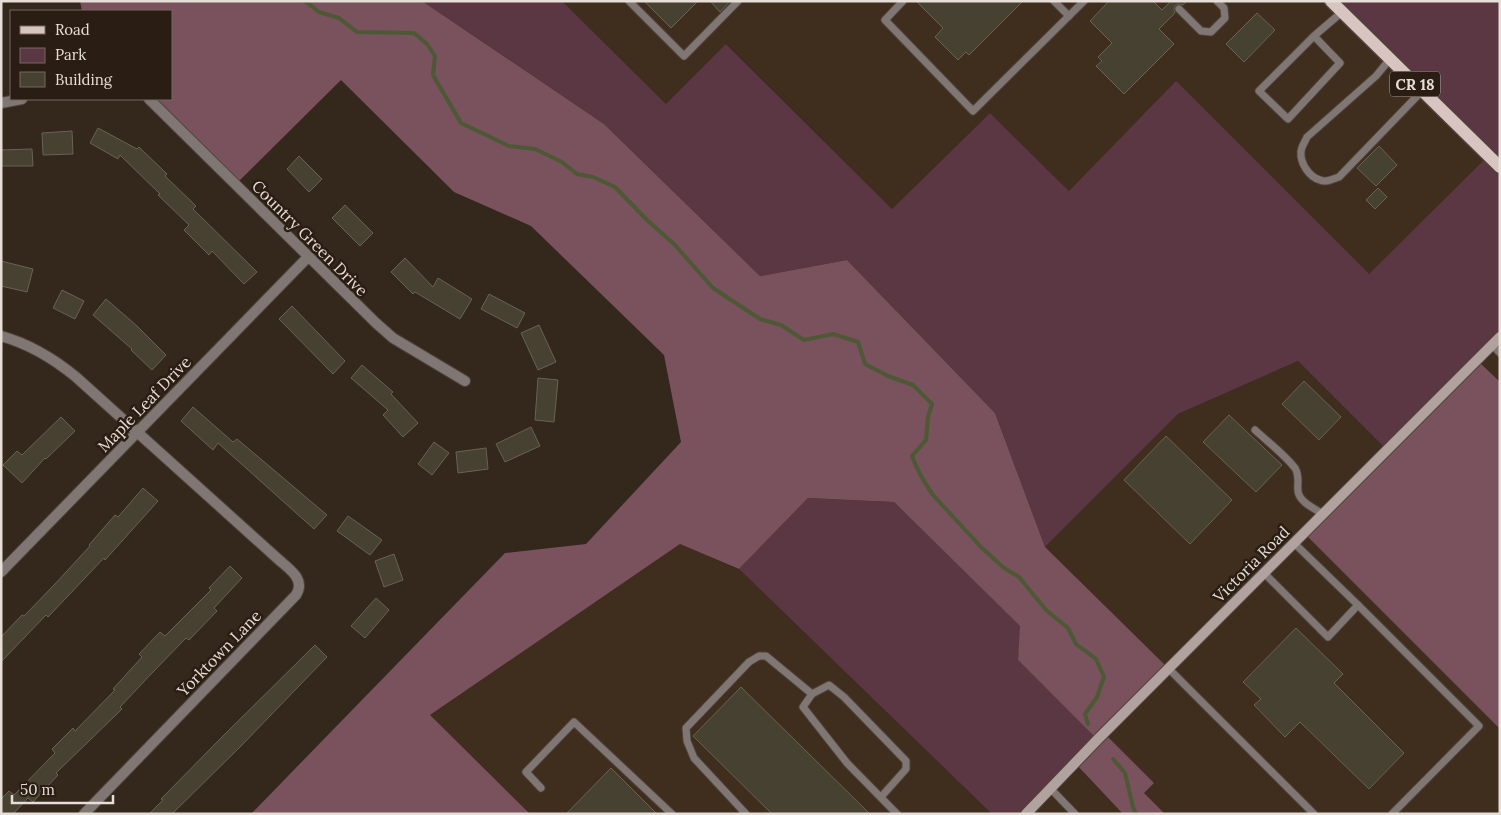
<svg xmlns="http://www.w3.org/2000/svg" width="1501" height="815" font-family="Lora,serif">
  <rect width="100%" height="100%" fill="#34271c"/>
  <!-- built -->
  <g fill="#3f2d1d">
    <path d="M562,1H1331L1500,167V382L1477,360L1069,191L990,113L892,209L727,44L666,104Z"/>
    <path d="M1298,361L1387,450L1304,533L1500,729V814H1165L1144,793L1154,783L1103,733L1045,547L1178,414Z"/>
    <path d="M680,544L740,570L992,814H530L429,716Z"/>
    <path d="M1075,763L1123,814H1026Z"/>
  </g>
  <!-- green -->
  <g fill="#5a3742">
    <path d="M422,1H562L666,104L726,44L892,209L990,113L1069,191L1176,81L1369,274L1488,156L1331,1H1500V337L1387,450L1298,361L1178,414L1045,547L995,413L847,260L760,276L604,124Z"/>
    <path d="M808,498L894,502L1021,626L1018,660L1098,739L1025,814H992L739,569Z"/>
  </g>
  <!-- forest -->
  <g fill="#79525e">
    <path d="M80,1H422L604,124L760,276L847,260L995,413L1045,547L1168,668L1104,733L1154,783L1144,793L1165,814H1123L1075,763L1097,739L1018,660L1020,626L894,502L808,498L739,569L680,544L430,715L530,814H251L505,553L586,544L681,442L664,355L531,226L454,192L341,80L235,185L149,99H171V11H82Z"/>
    <path d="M1477,360L1500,382V729L1304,533Z"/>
  </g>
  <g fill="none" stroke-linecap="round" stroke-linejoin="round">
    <!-- stream -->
    <g stroke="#4d5835" stroke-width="4">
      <path d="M305,1L319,12L339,18L357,32L414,33L427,44L435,56L433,75L461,123L509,146L535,149L562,162L577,174L593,177L615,187L647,220L674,244L713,288L760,319L781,325L804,340L833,334L858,342L865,364L888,376L913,385L932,404L928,417L926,440L912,456C917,470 924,482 933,495L981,547L1004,568L1019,577L1046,610L1068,628L1076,644L1096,659L1104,677L1097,697L1085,714L1088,724"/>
      <path d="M1113,759L1125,773L1133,807L1136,814"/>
    </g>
  </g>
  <!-- building -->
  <g fill="#464131" stroke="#696352">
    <path d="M644,1H698L671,28Z"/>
    <path d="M710,1H730L720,12Z"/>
    <path d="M916,1H1023L969,55L966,52L958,60L935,37L943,28Z"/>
    <path d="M1109,1H1153L1162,10L1171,1H1187L1183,5L1178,4L1175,6L1174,10L1175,13L1159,29L1174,44L1124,94L1096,66L1102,61L1098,57L1112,43L1090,21Z"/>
    <path d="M1257,13L1275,30L1244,62L1226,44Z"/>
    <path d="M98,128L137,149L139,147L167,174L165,176L196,206L193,209L257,272L244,284L212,251L209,255L184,230L189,225L158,195L160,194L120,155L118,159L90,143Z"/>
    <path d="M72,131L73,154L43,155L42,133Z"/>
    <path d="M1379,146L1397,165L1376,186L1357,168Z"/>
    <path d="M32,149L33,166H1V150Z"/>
    <path d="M299,156L322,179L309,192L287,169Z"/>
    <path d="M1378,188L1387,197L1375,209L1366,200Z"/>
    <path d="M345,205L373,233L360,246L332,218Z"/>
    <path d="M405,258L433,287L438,278L472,299L460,319L415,292L413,294L391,272Z"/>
    <path d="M1,261L33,269L27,292L1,286Z"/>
    <path d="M62,290L84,301L75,319L53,308Z"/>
    <path d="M489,294L525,313L517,328L481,309Z"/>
    <path d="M106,299L137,326L166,355L152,370L131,350L132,349L93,315Z"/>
    <path d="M292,306L345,361L333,374L279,319Z"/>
    <path d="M539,325L556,362L538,370L521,333Z"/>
    <path d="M362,365L393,392L391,394L418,423L403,437L383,415L388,410L351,378Z"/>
    <path d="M538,378L558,380L554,422L535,420Z"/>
    <path d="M1304,381L1341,417L1319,440L1282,404Z"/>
    <path d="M193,407L233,442L237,439L327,515L314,529L218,443L213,450L181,421Z"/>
    <path d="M1229,415L1282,465L1256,492L1203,442Z"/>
    <path d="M61,417L75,431L46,459L45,458L22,483L3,465L17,451L22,455Z"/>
    <path d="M531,427L540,446L505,462L496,444Z"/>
    <path d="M1166,436L1232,500L1190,544L1124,480Z"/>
    <path d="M434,442L449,453L432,475L418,464Z"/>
    <path d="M486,448L488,469L458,473L456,452Z"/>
    <path d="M143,488L158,501L105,560L104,558L48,617L46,615L1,662V637L22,615L24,616L55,584L90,546L89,545L115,515L118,517Z"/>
    <path d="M348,516L382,540L370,555L337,531Z"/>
    <path d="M394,554L403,580L384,587L375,561Z"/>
    <path d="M230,566L242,578L214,608L217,611L189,640L186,638L153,672L120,707L122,709L56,773L58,775L33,802L28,798L13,814H1V799L9,791L14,795L55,753L52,749L73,728L75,731L115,690L113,689L142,657L139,654L160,632L165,636L211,590L209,588Z"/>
    <path d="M376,598L389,610L365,638L351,626Z"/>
    <path d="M1296,628L1343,674L1334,683L1404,753L1369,789L1300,722L1285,737L1254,705L1261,699L1243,682Z"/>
    <path d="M315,645L327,657L241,746L172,814H149L163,800L161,799L221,738Z"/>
    <path d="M741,687L870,814H772L693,736Z"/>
    <path d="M611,768L657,814H566Z"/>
  </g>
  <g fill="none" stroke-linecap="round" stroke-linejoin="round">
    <defs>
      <g id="lane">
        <path d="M629,1L684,56L738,1"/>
        <path d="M903,1L885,20L973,111L1084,1"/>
        <path d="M1054,1L1069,16"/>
        <path d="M1179,9L1201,31L1211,32L1225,18L1224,8L1217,1"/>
        <path d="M1314,36L1340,63L1288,119L1259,91L1314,36L1342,12"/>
        <path d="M1390,59L1376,76L1307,137C1305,142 1301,147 1301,152C1300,163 1309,177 1320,180C1326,183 1333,179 1339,177L1422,91"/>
        <path d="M1492,345L1500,353"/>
        <path d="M1255,430C1268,442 1284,454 1295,468C1300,476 1297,483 1298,491C1299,502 1315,509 1323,514"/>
        <path d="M1264,573L1328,637L1358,605L1294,543"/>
        <path d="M1358,605L1479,726L1392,814"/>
        <path d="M1168,668L1314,814"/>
        <path d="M812,694L829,685L844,697L906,761V769L881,797"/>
        <path d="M541,788L526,772L574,722L672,814"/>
        <path d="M1051,789L1075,814"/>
        <path d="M746,814L694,758L687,741L686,728L749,662L759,656H766L812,694L803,707L847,763L897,814"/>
      </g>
      <g id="street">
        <path d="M149,99L376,323L393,338L465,381"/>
        <path d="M1,103L22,99"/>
        <path d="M1,336C30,344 53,358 76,377L278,559C289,569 306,579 296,595L84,814"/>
        <path d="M1,572L308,257"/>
      </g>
      <path id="secondary" d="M1026,814L1098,739L1500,337"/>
      <path id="primary" d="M1331,1L1500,167"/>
    </defs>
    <!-- lane casing -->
    <use href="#lane" stroke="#50443a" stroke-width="9"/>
    <!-- street casing -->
    <use href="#street" stroke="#50443a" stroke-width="12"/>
    <!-- secondary casing -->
    <use href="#secondary" stroke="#50443a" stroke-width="12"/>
    <!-- primary casing -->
    <use href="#primary" stroke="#50443a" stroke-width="15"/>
    <!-- lane -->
    <use href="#lane" stroke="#807775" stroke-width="7"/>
    <!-- street -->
    <use href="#street" stroke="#807775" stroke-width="10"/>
    <!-- secondary -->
    <use href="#secondary" stroke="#b1a29f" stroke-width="10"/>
    <!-- primary -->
    <use href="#primary" stroke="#d8c4c0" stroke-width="12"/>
  </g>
  <g text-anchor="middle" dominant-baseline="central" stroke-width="5" stroke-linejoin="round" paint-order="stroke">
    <!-- shield labels -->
    <rect fill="#2a1d13" stroke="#aea49c" stroke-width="1" x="1390" y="71.5" width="50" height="25" rx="4"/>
    <g font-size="15" font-weight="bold" fill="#e6ded7">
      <text x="1415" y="84">CR 18</text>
    </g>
    <!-- street labels -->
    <g font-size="16" fill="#e6ded7" stroke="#2a1d13">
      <text transform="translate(310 238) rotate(45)">Country Green Drive</text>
      <text transform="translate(144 404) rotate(-46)">Maple Leaf Drive</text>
      <text transform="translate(1251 564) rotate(-45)">Victoria Road</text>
      <text transform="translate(219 653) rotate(-46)">Yorktown Lane</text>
    </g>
  </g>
  <!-- border -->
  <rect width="1501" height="815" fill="none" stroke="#e6ded7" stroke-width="5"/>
  <!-- legend -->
  <rect x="10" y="10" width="162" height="90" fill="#2a1d13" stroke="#756a61"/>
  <rect x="20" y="26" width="25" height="8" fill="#d8c4c0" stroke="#756a61"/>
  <text x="55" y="35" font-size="15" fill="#e6ded7">Road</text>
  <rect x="20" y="48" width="25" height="15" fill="#5a3742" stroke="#756a61"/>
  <text x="55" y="60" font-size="15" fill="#e6ded7">Park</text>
  <rect x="20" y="72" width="25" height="15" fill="#464131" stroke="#756a61"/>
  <text x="55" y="85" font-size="15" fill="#e6ded7">Building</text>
  <!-- scale -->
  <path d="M12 795v8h101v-8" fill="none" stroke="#e6ded7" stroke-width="2.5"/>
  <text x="20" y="795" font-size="15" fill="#e6ded7" stroke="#2a1d13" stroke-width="4" paint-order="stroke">50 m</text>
</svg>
